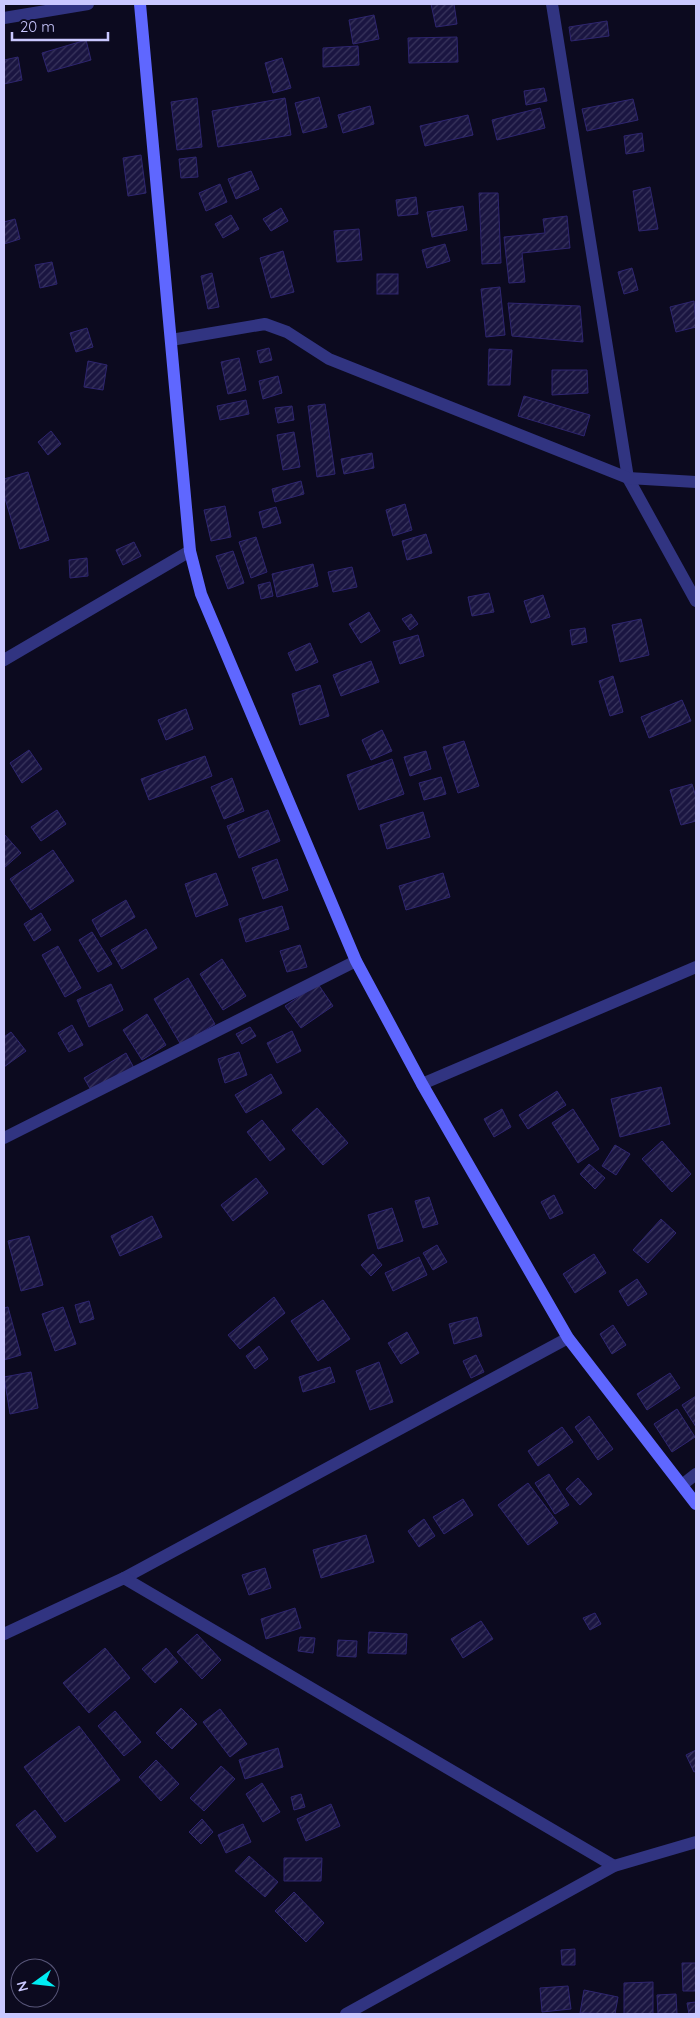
<svg xmlns="http://www.w3.org/2000/svg" width="700" height="2018" font-family="Quicksand,sans-serif">
  <defs>
    <pattern id="building-hatch" width="6" height="6" patternUnits="userSpaceOnUse" patternTransform="scale(1.25)"><rect width="6" height="6" fill="#1a1541"/><path d="M-1 1l2-2M0 6l6-6M5 7l2-2" fill="none" stroke="#3a365e"/></pattern>
  </defs>
  <rect width="100%" height="100%" fill="#0c0a1f"/>
  <!-- building -->
  <g fill="url(#building-hatch)" stroke="#2e256f">
    <path d="M431,4H454L457,24L436,27Z"/>
    <path d="M374,15L379,39L353,44L349,20Z"/>
    <path d="M607,21L609,36L571,41L569,27Z"/>
    <path d="M457,37L458,62L409,63L408,38Z"/>
    <path d="M86,40L91,60L48,72L42,53Z"/>
    <path d="M358,46L359,65L323,67V48Z"/>
    <path d="M18,57L22,80L4,84V60Z"/>
    <path d="M282,58L291,88L273,93L265,63Z"/>
    <path d="M544,88L547,101L526,105L524,91Z"/>
    <path d="M319,97L327,127L303,133L295,103Z"/>
    <path d="M197,98L202,147L177,150L171,102Z"/>
    <path d="M285,98L291,135L218,147L212,111Z"/>
    <path d="M633,99L638,120L587,131L582,109Z"/>
    <path d="M370,106L374,124L343,133L338,115Z"/>
    <path d="M540,108L545,128L497,140L492,120Z"/>
    <path d="M468,115L473,135L425,146L420,126Z"/>
    <path d="M642,133L644,151L626,154L624,136Z"/>
    <path d="M141,155L146,193L128,196L123,158Z"/>
    <path d="M196,157L198,177L181,178L179,159Z"/>
    <path d="M251,171L259,189L236,199L228,179Z"/>
    <path d="M220,184L227,202L206,211L199,193Z"/>
    <path d="M650,187L658,229L639,231L633,191Z"/>
    <path d="M479,193H498L501,263L482,264Z"/>
    <path d="M416,197L418,214L398,216L396,200Z"/>
    <path d="M463,206L467,230L432,237L427,212Z"/>
    <path d="M281,208L288,221L271,231L263,219Z"/>
    <path d="M231,215L239,229L223,238L215,224Z"/>
    <path d="M567,216L570,248L522,253L525,282L509,283L504,237L545,233L543,219Z"/>
    <path d="M15,219L20,239L4,244V222Z"/>
    <path d="M359,229L362,260L337,262L334,231Z"/>
    <path d="M445,244L450,261L427,268L422,250Z"/>
    <path d="M283,251L294,292L271,298L260,258Z"/>
    <path d="M52,262L57,284L40,288L35,265Z"/>
    <path d="M632,268L638,290L624,294L618,272Z"/>
    <path d="M212,273L219,307L208,309L201,276Z"/>
    <rect x="377" y="274" width="21" height="20"/>
    <path d="M500,287L505,335L486,337L481,289Z"/>
    <path d="M694,301L696,327L676,332L670,307Z"/>
    <path d="M508,303L580,306L583,342L512,336Z"/>
    <path d="M87,328L93,347L76,352L70,333Z"/>
    <path d="M269,348L272,360L260,363L257,351Z"/>
    <path d="M489,349L512,350L510,385H488Z"/>
    <path d="M239,358L246,390L228,394L221,362Z"/>
    <path d="M88,361L107,365L103,390L84,387Z"/>
    <path d="M552,370H587L588,393L552,395Z"/>
    <path d="M278,376L282,393L263,399L259,381Z"/>
    <path d="M524,396L590,415L584,436L518,416Z"/>
    <path d="M246,400L249,414L220,420L217,406Z"/>
    <path d="M325,404L335,474L317,477L308,406Z"/>
    <path d="M292,406L294,420L278,423L275,408Z"/>
    <path d="M51,431L61,444L48,455L38,442Z"/>
    <path d="M294,432L300,467L283,470L277,435Z"/>
    <path d="M372,453L374,468L344,474L341,459Z"/>
    <path d="M28,472L49,540L20,549L4,495V479Z"/>
    <path d="M301,481L304,494L275,502L272,489Z"/>
    <path d="M405,504L412,530L393,536L386,510Z"/>
    <path d="M225,506L231,537L211,541L204,510Z"/>
    <path d="M276,507L281,523L263,528L259,512Z"/>
    <path d="M426,534L432,553L407,560L402,541Z"/>
    <path d="M256,537L267,572L251,578L239,542Z"/>
    <path d="M134,542L141,556L123,565L116,550Z"/>
    <path d="M233,551L244,583L228,589L216,556Z"/>
    <path d="M87,558L88,576L70,578L69,560Z"/>
    <path d="M313,564L318,586L277,597L272,574Z"/>
    <path d="M352,567L357,587L333,592L328,572Z"/>
    <path d="M270,582L273,596L261,599L258,585Z"/>
    <path d="M489,593L494,612L472,616L468,597Z"/>
    <path d="M543,595L550,617L531,623L524,601Z"/>
    <path d="M369,612L380,631L361,643L349,624Z"/>
    <path d="M411,614L418,624L410,630L402,619Z"/>
    <path d="M641,619L649,655L620,662L612,625Z"/>
    <path d="M585,628L587,642L572,645L570,630Z"/>
    <path d="M418,635L424,656L400,664L393,642Z"/>
    <path d="M310,643L318,662L296,671L288,653Z"/>
    <path d="M371,661L379,682L341,696L333,675Z"/>
    <path d="M613,676L623,712L610,716L599,681Z"/>
    <path d="M320,685L329,716L300,725L292,694Z"/>
    <path d="M682,700L691,721L649,738L641,717Z"/>
    <path d="M186,709L193,729L166,740L158,720Z"/>
    <path d="M382,730L392,751L371,760L362,740Z"/>
    <path d="M464,741L479,786L458,793L443,747Z"/>
    <path d="M29,750L42,769L22,783L10,763Z"/>
    <path d="M426,751L431,769L410,776L404,757Z"/>
    <path d="M205,756L212,776L149,800L141,779Z"/>
    <path d="M392,759L404,794L359,810L347,775Z"/>
    <path d="M441,777L446,794L424,800L419,783Z"/>
    <path d="M232,778L244,811L224,819L211,787Z"/>
    <path d="M692,784L696,797V821L681,825L670,790Z"/>
    <path d="M57,810L66,824L41,841L31,827Z"/>
    <path d="M268,810L280,841L239,858L227,826Z"/>
    <path d="M423,812L430,837L387,849L380,825Z"/>
    <path d="M4,834L21,853L4,868Z"/>
    <path d="M53,850L74,881L31,910L10,879Z"/>
    <path d="M277,859L288,890L263,899L252,868Z"/>
    <path d="M216,873L228,905L196,917L185,884Z"/>
    <path d="M443,873L450,897L406,910L399,886Z"/>
    <path d="M126,900L135,917L101,937L92,920Z"/>
    <path d="M282,906L289,929L246,942L239,919Z"/>
    <path d="M41,913L51,930L34,941L24,924Z"/>
    <path d="M146,929L157,948L122,969L111,950Z"/>
    <path d="M92,932L112,964L98,972L79,940Z"/>
    <path d="M300,945L307,967L287,972L280,951Z"/>
    <path d="M58,946L81,988L65,997L42,955Z"/>
    <path d="M222,959L246,996L223,1010L200,974Z"/>
    <path d="M188,978L215,1024L181,1045L154,999Z"/>
    <path d="M111,984L123,1010L89,1027L77,1000Z"/>
    <path d="M318,984L333,1006L301,1028L285,1006Z"/>
    <path d="M147,1014L166,1045L142,1060L123,1030Z"/>
    <path d="M72,1025L83,1045L69,1052L58,1033Z"/>
    <path d="M250,1027L256,1036L242,1044L236,1034Z"/>
    <path d="M292,1031L301,1051L277,1063L267,1043Z"/>
    <path d="M11,1032L26,1051L4,1067V1037Z"/>
    <path d="M239,1052L247,1075L225,1083L218,1059Z"/>
    <path d="M126,1053L134,1068L92,1092L84,1078Z"/>
    <path d="M271,1074L282,1093L246,1113L235,1095Z"/>
    <path d="M661,1087L670,1124L620,1137L611,1099Z"/>
    <path d="M557,1091L566,1105L528,1129L519,1115Z"/>
    <path d="M317,1108L348,1143L323,1165L292,1130Z"/>
    <path d="M502,1109L511,1127L494,1137L484,1119Z"/>
    <path d="M573,1109L599,1149L578,1163L552,1123Z"/>
    <path d="M262,1120L285,1149L270,1161L247,1132Z"/>
    <path d="M662,1141L691,1174L672,1192L642,1159Z"/>
    <path d="M615,1145L630,1154L616,1175L602,1166Z"/>
    <path d="M589,1164L605,1178L595,1189L580,1174Z"/>
    <path d="M256,1178L268,1193L233,1221L221,1205Z"/>
    <path d="M554,1195L563,1213L550,1219L541,1202Z"/>
    <path d="M429,1197L438,1224L423,1228L415,1201Z"/>
    <path d="M392,1208L403,1241L378,1249L368,1215Z"/>
    <path d="M152,1216L162,1237L120,1256L111,1236Z"/>
    <path d="M661,1219L676,1233L648,1263L633,1250Z"/>
    <path d="M29,1236L43,1285L21,1291L8,1241Z"/>
    <path d="M437,1245L447,1262L433,1270L423,1253Z"/>
    <path d="M373,1254L382,1265L371,1276L361,1265Z"/>
    <path d="M594,1254L606,1273L575,1293L563,1274Z"/>
    <path d="M419,1257L427,1275L393,1291L385,1273Z"/>
    <path d="M637,1279L647,1294L628,1306L619,1291Z"/>
    <path d="M274,1297L285,1313L240,1349L228,1335Z"/>
    <path d="M323,1300L350,1339L318,1361L291,1321Z"/>
    <path d="M89,1301L94,1319L80,1323L75,1305Z"/>
    <path d="M8,1307L21,1355L4,1360V1308Z"/>
    <path d="M63,1307L76,1344L55,1351L42,1314Z"/>
    <path d="M477,1317L482,1336L454,1344L449,1324Z"/>
    <path d="M613,1325L626,1345L612,1354L600,1334Z"/>
    <path d="M407,1332L419,1353L401,1364L388,1343Z"/>
    <path d="M259,1346L268,1359L255,1369L246,1356Z"/>
    <path d="M476,1355L484,1372L471,1378L463,1361Z"/>
    <path d="M379,1362L393,1402L370,1410L356,1371Z"/>
    <path d="M330,1367L335,1382L303,1392L299,1377Z"/>
    <path d="M31,1372L38,1408L10,1414L4,1377Z"/>
    <path d="M670,1373L680,1388L647,1410L637,1394Z"/>
    <path d="M696,1396V1427L682,1405Z"/>
    <path d="M677,1409L695,1437L672,1452L654,1424Z"/>
    <path d="M589,1416L613,1449L598,1460L575,1427Z"/>
    <path d="M562,1427L573,1442L538,1466L528,1451Z"/>
    <path d="M549,1474L569,1505L555,1514L535,1483Z"/>
    <path d="M578,1478L592,1494L580,1505L566,1489Z"/>
    <path d="M528,1483L558,1523L528,1545L498,1505Z"/>
    <path d="M463,1499L473,1515L444,1534L433,1517Z"/>
    <path d="M424,1519L435,1536L419,1547L408,1531Z"/>
    <path d="M366,1535L374,1562L321,1578L313,1550Z"/>
    <path d="M265,1568L271,1588L249,1595L242,1575Z"/>
    <path d="M295,1608L301,1628L266,1639L261,1619Z"/>
    <path d="M595,1613L601,1624L590,1630L583,1618Z"/>
    <path d="M481,1621L493,1639L463,1658L451,1639Z"/>
    <path d="M369,1632L407,1634L406,1654L368,1653Z"/>
    <path d="M197,1634L221,1660L202,1679L177,1652Z"/>
    <path d="M300,1637L315,1638L313,1653L298,1651Z"/>
    <path d="M338,1640L357,1641L356,1657L337,1656Z"/>
    <path d="M105,1648L130,1678L89,1713L63,1683Z"/>
    <path d="M166,1648L178,1662L155,1683L142,1669Z"/>
    <path d="M181,1708L197,1724L172,1749L156,1733Z"/>
    <path d="M220,1709L247,1744L230,1757L203,1722Z"/>
    <path d="M115,1711L141,1742L124,1756L98,1726Z"/>
    <path d="M79,1726L120,1780L65,1822L24,1767Z"/>
    <path d="M278,1748L283,1767L245,1779L239,1760Z"/>
    <path d="M696,1750V1771L694,1772L686,1755Z"/>
    <path d="M156,1760L179,1784L161,1801L139,1777Z"/>
    <path d="M221,1766L235,1779L204,1811L190,1798Z"/>
    <path d="M262,1783L280,1812L263,1822L246,1794Z"/>
    <path d="M301,1794L305,1807L294,1810L291,1797Z"/>
    <path d="M331,1804L340,1826L306,1841L297,1819Z"/>
    <path d="M35,1810L56,1837L37,1852L16,1825Z"/>
    <path d="M202,1819L213,1832L201,1844L189,1832Z"/>
    <path d="M243,1824L251,1842L226,1853L218,1835Z"/>
    <path d="M249,1856L278,1882L265,1897L235,1871Z"/>
    <path d="M284,1858H322L321,1881H284Z"/>
    <path d="M294,1892L324,1923L306,1942L275,1911Z"/>
    <path d="M575,1949V1965H562L561,1950Z"/>
    <path d="M682,1963H696V1991H683Z"/>
    <path d="M653,1982V2014H624V1983Z"/>
    <path d="M568,1986L571,2009L542,2012L540,1988Z"/>
    <path d="M584,1990L618,1997L615,2014L580,2013Z"/>
    <path d="M676,1994L677,2014H658L657,1995Z"/>
    <path d="M696,2002V2014H689L687,2003Z"/>
  </g>
  <g fill="none" stroke-linecap="round" stroke-linejoin="round">
    <!-- street -->
    <g stroke="#313481" stroke-width="12">
      <path d="M552,4L628,478L696,601"/>
      <path d="M4,18L88,4"/>
      <path d="M171,340L265,324L287,332L329,359L628,478L696,482"/>
      <path d="M4,660L190,551"/>
      <path d="M422,1084L696,967"/>
      <path d="M4,1138L356,961"/>
      <path d="M682,1485L696,1474"/>
      <path d="M124,1578L568,1338"/>
      <path d="M4,1634L124,1578L614,1866"/>
      <path d="M346,2014L614,1866L696,1842"/>
    </g>
    <!-- secondary -->
    <path stroke="#5f67ff" stroke-width="12" d="M140,4L190,551L201,594L356,961L422,1084L568,1338L696,1504"/>
  </g>
  <!-- border -->
  <rect width="700" height="2018" fill="none" stroke="#cac8ff" stroke-width="10"/>
  <!-- north arrow -->
  <g transform="translate(35 1983) rotate(255)"><circle r="24" fill="#0c0a1f" stroke="#585679"/>
  <path d="M0-4L9 19L0 12L-9 19Z" fill="#00edf3"/>
  <text y="-8" font-size="14" font-weight="bold" text-anchor="middle" fill="#cac8ff">N</text>
  </g>
  <!-- scale -->
  <path d="M12 32v8h96v-8" fill="none" stroke="#cac8ff" stroke-width="2.5"/>
  <text x="20" y="32" font-size="15" fill="#cac8ff" stroke="#0c0a1f" stroke-width="4" paint-order="stroke">20 m</text>
</svg>
